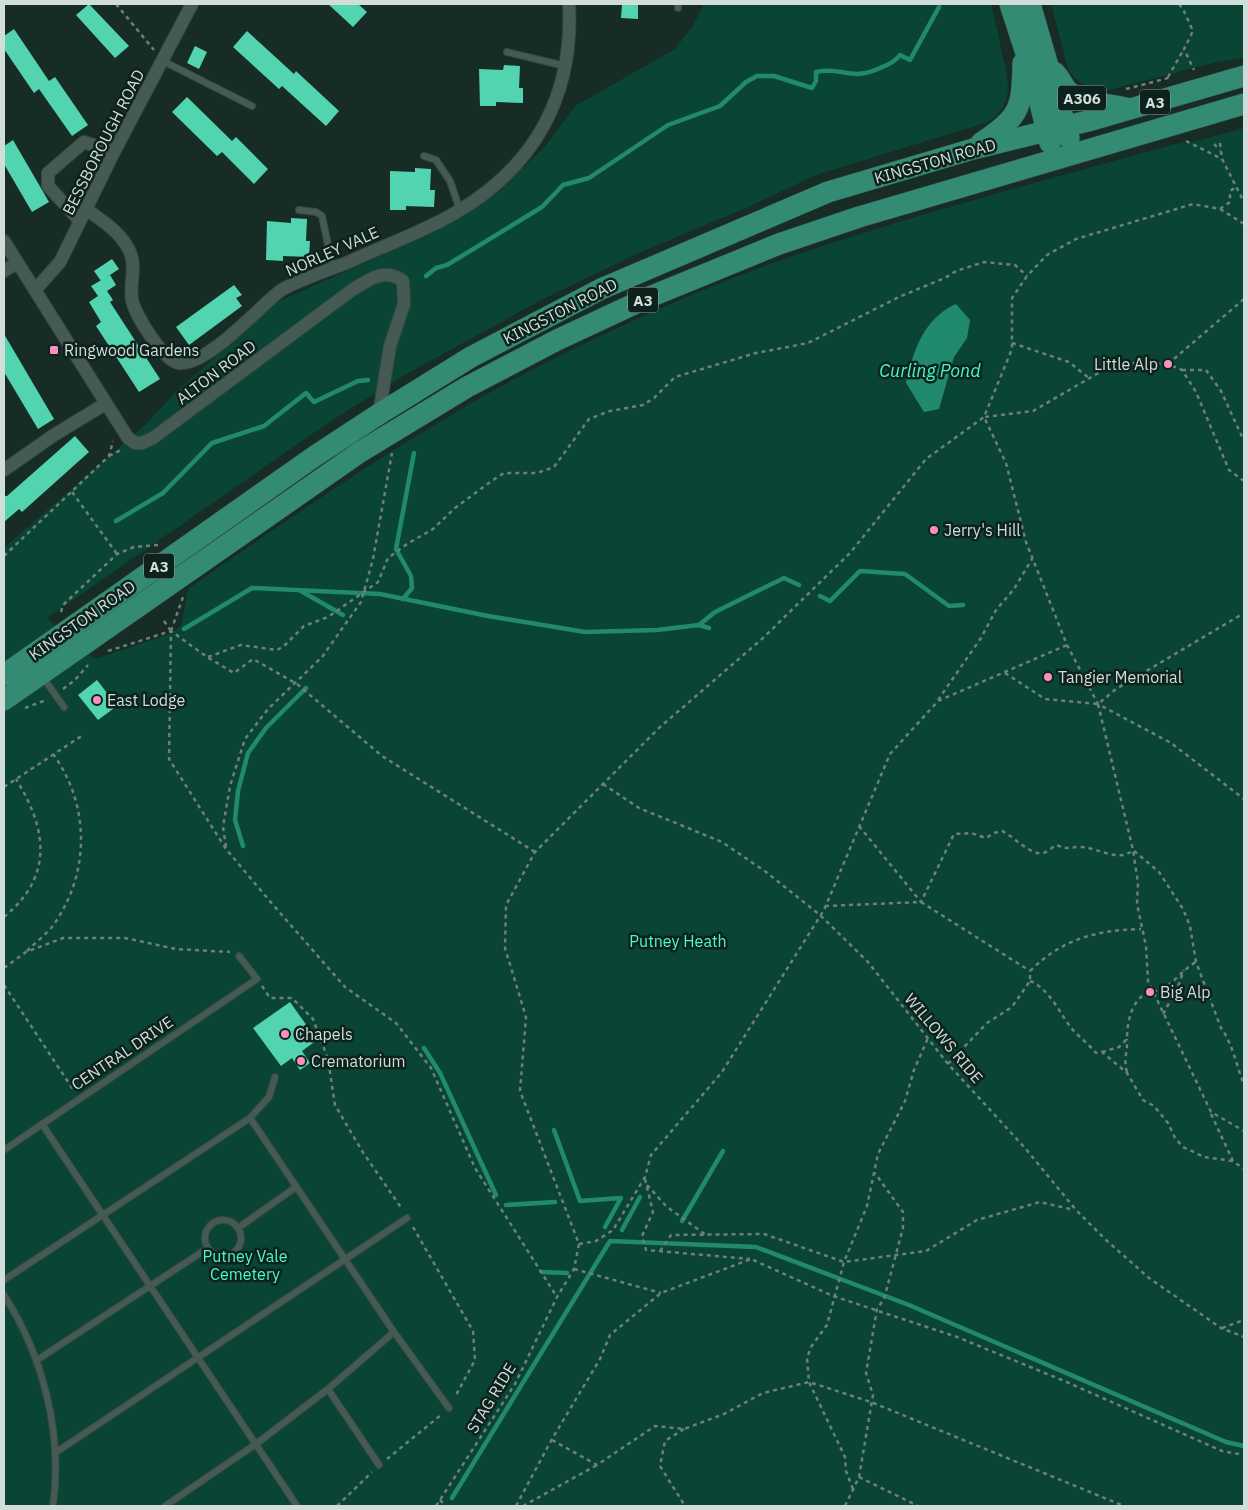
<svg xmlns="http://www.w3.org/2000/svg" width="1248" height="1510" font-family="'IBM Plex Sans',sans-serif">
  <rect width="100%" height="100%" fill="#172c25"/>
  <!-- green -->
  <g fill="#094435">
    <path d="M704,4H991C995,20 999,36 1002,53C1009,82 1016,107 985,123L816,175L746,208L641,252L543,299L401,377L328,423L47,618L95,659L169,634L181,626L188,589C310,504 432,418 567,352C641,316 717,282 796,255C923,212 1053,178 1183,142L1186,144L1244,128V1506H4V548L146,424L175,393L277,302L425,236L501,190L547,144L575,106L675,49L692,27Z"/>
    <path d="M1051,4H1244V58L1217,62L1105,91C1088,90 1077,83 1068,69Z"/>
  </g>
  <!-- water -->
  <path fill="#20896e" d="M956,304L970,320L967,338L954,357L939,409L924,412L906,383C913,351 924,318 956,304Z"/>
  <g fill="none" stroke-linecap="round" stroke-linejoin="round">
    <!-- stream -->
    <g stroke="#20896e" stroke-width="4.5">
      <path d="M426,276L436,268L447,265L542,207L563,185L589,178L668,125L720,106L746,82L757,76H774L812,88L816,81V72C842,66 851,82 880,68C888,65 895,62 900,55L910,60L939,7"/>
      <path d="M116,521L163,493L212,443L264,426L306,393L314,402L358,381L368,380"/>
      <path d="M301,591L343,615"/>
      <path d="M820,596L830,601L860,571L905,574L949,606L963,605"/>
      <path d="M403,599L412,588L411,576L396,549L414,453"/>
      <path d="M699,625L715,612L784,578L799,585"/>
      <path d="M184,629L252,588L380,594L488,616L585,632L657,630L699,625L709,628"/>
      <path d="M243,846L235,820L238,791L248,753L266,728L306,688"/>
      <path d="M424,1048L440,1073L496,1195"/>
      <path d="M554,1130L580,1201L621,1198L605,1227"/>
      <path d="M506,1205L555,1202"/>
      <path d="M682,1221L723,1151"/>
      <path d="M622,1230L640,1197"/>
      <path d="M542,1272L567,1273"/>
      <path d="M452,1498L610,1241L756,1247L909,1305L1226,1442L1244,1446"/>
    </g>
  </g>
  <!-- building -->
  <g fill="#52d4b0">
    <path d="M89,4L129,46L115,58L76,15Z"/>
    <path d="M328,4H358L367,12L353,27Z"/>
    <path d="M622,4H638V19L621,18Z"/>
    <path d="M14,29L49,81L55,77L88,125L72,136L39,89L34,93L4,49V36Z"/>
    <path d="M247,31L294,74L296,71L339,111L326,126L282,86L279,89L233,47Z"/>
    <path d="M195,46L207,52L199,69L187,63Z"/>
    <path d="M504,65L520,66L519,88H523V103L496,102V106H480L479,69L503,70Z"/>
    <path d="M187,97L232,141L236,137L268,169L254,184L222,152L217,156L172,112Z"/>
    <path d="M13,140L49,202L32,212L4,164V146Z"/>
    <path d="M415,168L431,169L430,190H435L434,207L406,206V210H390V171L415,172Z"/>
    <path d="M291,218L307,219L306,241H310L309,257L283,256V261L266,260L267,221L291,223Z"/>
    <path d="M112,259L119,269L101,281L94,271Z"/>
    <path d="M110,275L116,285L107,291L113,300L110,302L160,379L139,392L96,326L101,322L89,302L98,296L91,286Z"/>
    <path d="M234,285L242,295L236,298L242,306L189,345L176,327Z"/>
    <path d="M4,334L54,419L38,429L4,372Z"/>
    <path d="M75,436L89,452L22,512L19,509L4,522V496H7Z"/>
    <path d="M97,680L117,706L98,720L78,695Z"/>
    <path d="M290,1002L317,1040L302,1051L310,1063L300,1070L292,1058L281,1066L253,1028Z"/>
  </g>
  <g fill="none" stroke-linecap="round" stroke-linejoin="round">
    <defs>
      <g id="service">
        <path d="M678,4V8"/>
        <path d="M507,52L565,66"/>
        <path d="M163,61L252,106"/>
        <path d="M424,156L436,160L450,181L460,210"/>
        <path d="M299,210L316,212L322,216L333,269"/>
        <path d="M42,676L64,707"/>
        <path d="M250,1118L269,1097L275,1077"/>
        <path d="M42,1124L297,1506"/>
        <path d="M4,1150L257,979L239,956"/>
        <circle cx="223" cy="1238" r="18"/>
        <path d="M238,1228L296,1187"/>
        <path d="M4,1280L250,1118L394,1332L449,1408"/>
        <path d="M4,1295C43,1356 63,1433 53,1506"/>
        <path d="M37,1360L208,1248"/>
        <path d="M328,1389L379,1465"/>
        <path d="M55,1453L407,1218"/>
        <path d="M165,1506L256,1444L328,1389L394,1332"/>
      </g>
      <g id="minor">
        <path d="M86,209C102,221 118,230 128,248C138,265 129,282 132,300C135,315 164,362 179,363C207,366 258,308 280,291C295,281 332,269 351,261C385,245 423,232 455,213C535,167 574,95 569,4"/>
        <path d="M80,221L48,186V173L84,142L114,152"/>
        <path d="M4,241L128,438L135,443H142L153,438L352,290C368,280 385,267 403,281L404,304L390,346L379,414"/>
        <path d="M4,271L17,263"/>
        <path d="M35,290L60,262L114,152L192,4"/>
        <path d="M4,470L54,435L105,404"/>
      </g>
      <g id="trunk">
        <path d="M1010,4L1032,72L1050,143"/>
        <path d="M1030,4L1069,138"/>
        <path d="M1054,72C1060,77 1063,86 1068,91C1082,103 1108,104 1126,108"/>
        <path d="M981,143C1020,116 1022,110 1023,63"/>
        <path d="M4,675L315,456L379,414L471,357L601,289L828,192L973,149L1092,120L1244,76"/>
        <path d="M4,700L360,452L467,387L557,340L647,298L779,244L859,217L1244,104"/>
      </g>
    </defs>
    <!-- service casing -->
    <use href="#service" stroke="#384843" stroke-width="8"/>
    <!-- minor casing -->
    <use href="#minor" stroke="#384843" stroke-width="14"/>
    <!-- trunk casing -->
    <use href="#trunk" stroke="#384843" stroke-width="22"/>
    <!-- path -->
    <g stroke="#6f7f7a" stroke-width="2.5" stroke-dasharray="4 4" stroke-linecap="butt">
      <path d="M116,4L154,50"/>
      <path d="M1179,4L1183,9L1193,31L1184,49L1194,70"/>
      <path d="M1168,77L1184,49"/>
      <path d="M1126,89L1172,77"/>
      <path d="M1186,141L1222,159"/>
      <path d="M1220,143L1222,159L1244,202"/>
      <path d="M1214,144L1220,150"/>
      <path d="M1220,209L1230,202V191L1236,187"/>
      <path d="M1012,343L1069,362L1089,378"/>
      <path d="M1168,364L1244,299"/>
      <path d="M1182,370H1206L1221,391L1244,441"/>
      <path d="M109,456L121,450"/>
      <path d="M1244,481L1229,470L1196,392L1182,370L1168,364L1132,363L1107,368L1033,411L984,417L1006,463L1026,542L1067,645L1098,704L1171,743L1244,799"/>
      <path d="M72,492L117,554"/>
      <path d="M4,556L109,456L113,441"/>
      <path d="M61,612L63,605L117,554L134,547L158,545"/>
      <path d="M164,621L171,631"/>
      <path d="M171,631L183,597"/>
      <path d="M108,651L171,631"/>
      <path d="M208,657L241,645L277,650L284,646L304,626L328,617L378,582L388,558L407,544L433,529L455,508L493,480L504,473H537L554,467L589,419L610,411L643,405L654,398L675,377L756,353L808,343L901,296L945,278L956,271L984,262L1015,265L1027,276"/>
      <path d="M1005,673L1045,699L1098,704L1116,689L1244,613"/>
      <path d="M63,689L75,680L88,665"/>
      <path d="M938,700L981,638L996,610L1014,589L1032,559"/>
      <path d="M1098,704L1133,850L1138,883L1137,904L1146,946L1148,981L1211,1112L1244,1131"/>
      <path d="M25,708L46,700"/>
      <path d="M603,784L639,808L722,842L766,872L820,915L868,962L948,1064L1025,1148L1076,1210L1106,1240L1149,1278L1221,1328L1244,1337"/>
      <path d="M4,787L83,735"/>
      <path d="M859,826L921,902L954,834L971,833L986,838L994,833L1002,831C1013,836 1031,856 1043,853C1048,852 1052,847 1057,845C1066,850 1070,847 1079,847C1096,846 1118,864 1133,850L1159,872L1183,909L1190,926L1196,962L1221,1028C1232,1042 1237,1067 1244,1085"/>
      <path d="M226,847L223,827L230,786L245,739L268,709L322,657L361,602L373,559L392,453"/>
      <path d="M535,852L382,756L297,684L253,659L234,673L207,657L171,631L169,759L226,849L274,906L345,987L396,1023L431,1068L475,1168L557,1297"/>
      <path d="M825,906L921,902L1030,971"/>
      <path d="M4,917C54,876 47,829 16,779"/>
      <path d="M27,951C35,943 45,935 52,927C90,875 91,806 53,754"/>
      <path d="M4,968L26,952L63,938H125L176,949L230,952"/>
      <path d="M1030,981C1049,989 1058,1010 1069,1025C1076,1035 1088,1043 1096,1053L1102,1052L1127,1073L1143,1100L1154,1106L1168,1123L1175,1138L1183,1147L1204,1157L1233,1161"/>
      <path d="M4,985L74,1091"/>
      <path d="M262,986L270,998H292L313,1019L328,1059L335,1105L362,1151L402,1209"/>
      <path d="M1163,1014L1177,989L1184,970"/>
      <path d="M1102,1052L1119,1047L1127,1039C1127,1023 1131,1001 1147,993C1153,991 1160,991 1166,987C1177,979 1184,969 1196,962"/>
      <path d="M948,1064L987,1023L1012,1007L1030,981V971C1062,939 1097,930 1141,929"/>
      <path d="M1127,1072C1123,1060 1128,1050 1127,1039"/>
      <path d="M1211,1114L1233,1161L1244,1169"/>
      <path d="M645,1179L653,1212L642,1236L646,1250L750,1259"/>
      <path d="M647,1185L667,1207L706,1235"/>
      <path d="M413,1227L473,1331L475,1360L455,1397"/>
      <path d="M579,1244L596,1241L613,1230L645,1177L651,1155L722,1072L824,910L890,754L938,701L1067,645"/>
      <path d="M660,1251L671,1235L764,1234L844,1262L926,1251L977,1220L1040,1202L1074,1210"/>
      <path d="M574,1269L661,1293"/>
      <path d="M1222,1328L1244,1320"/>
      <path d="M684,1429L665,1441L660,1466L685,1506"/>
      <path d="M552,1440L597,1465L655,1426L684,1429L724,1414L763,1393L809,1382L871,1402L1124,1506"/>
      <path d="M387,1459L441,1415"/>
      <path d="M859,1477L918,1506"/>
      <path d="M853,1489L846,1471L845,1457L809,1382L807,1358L811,1347L827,1325L844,1262L867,1206L878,1154L905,1101L914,1070L928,1038"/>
      <path d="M440,1500L446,1506"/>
      <path d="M337,1506L372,1472"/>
      <path d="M436,1506L515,1384L557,1297L574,1269L579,1244L520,1091L526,1017L505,948L506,905L535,852L659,728L763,638L850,553L926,459L984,417L1012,349V298L1027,276L1047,255L1076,239L1193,204L1220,209L1244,224"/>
      <path d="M516,1506L552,1439L600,1359L610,1335L661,1293L751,1259L833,1296L957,1337L1062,1380L1222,1451L1244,1455"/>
      <path d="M523,1506L597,1465"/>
      <path d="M845,1506L859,1477L873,1395L866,1373L877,1309L884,1299L903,1228V1212L875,1173"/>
    </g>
    <!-- service -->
    <use href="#service" stroke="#445a52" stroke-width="6"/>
    <!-- minor -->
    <use href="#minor" stroke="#445a52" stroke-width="12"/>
    <!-- trunk -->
    <use href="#trunk" stroke="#348b73" stroke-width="21"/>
  </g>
  <!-- markers -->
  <g fill="#fc8fc2" stroke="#0d221c" stroke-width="2">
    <rect x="49" y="345" width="10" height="10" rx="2.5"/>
    <circle cx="1168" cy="364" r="5"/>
    <circle cx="934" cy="530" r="5"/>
    <circle cx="1048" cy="677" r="5"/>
    <circle cx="97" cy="700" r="5"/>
    <circle cx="1150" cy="992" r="5"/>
    <circle cx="285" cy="1034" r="5"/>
    <circle cx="301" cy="1061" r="5"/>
  </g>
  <g text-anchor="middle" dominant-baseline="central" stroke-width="5" stroke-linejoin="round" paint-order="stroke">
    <!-- shield labels -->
    <g fill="#0d221c" stroke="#96a5a0" stroke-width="1">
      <rect x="1058" y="85.5" width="48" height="25" rx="4"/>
      <rect x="1140" y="89.5" width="30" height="25" rx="4"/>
      <rect x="628" y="287.5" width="30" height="25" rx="4"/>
      <rect x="144" y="553.5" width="30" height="25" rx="4"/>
    </g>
    <g font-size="15" font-weight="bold" fill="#d1ddd9">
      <text x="1082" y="98">A306</text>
      <text x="1155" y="102">A3</text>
      <text x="643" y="300">A3</text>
      <text x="159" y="566">A3</text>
    </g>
    <!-- street labels -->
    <g font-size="16" fill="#d1ddd9" stroke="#0d221c">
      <text transform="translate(103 142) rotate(-63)">BESSBOROUGH ROAD</text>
      <text transform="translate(935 161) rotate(-16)">KINGSTON ROAD</text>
      <text transform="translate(332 251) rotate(-24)">NORLEY VALE</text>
      <text transform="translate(560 311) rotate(-27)">KINGSTON ROAD</text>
      <text transform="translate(216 372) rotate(-37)">ALTON ROAD</text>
      <text transform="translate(82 620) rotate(-35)">KINGSTON ROAD</text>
      <text transform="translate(944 1038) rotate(50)">WILLOWS RIDE</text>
      <text transform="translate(122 1053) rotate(-34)">CENTRAL DRIVE</text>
      <text transform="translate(491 1398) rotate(-59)">STAG RIDE</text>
    </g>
    <!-- poi labels -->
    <g font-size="16" fill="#d1ddd9" stroke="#0d221c" text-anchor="start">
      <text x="64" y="350">Ringwood Gardens</text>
      <text x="1158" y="364" text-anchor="end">Little Alp</text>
      <text x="944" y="530">Jerry's Hill</text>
      <text x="1058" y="677">Tangier Memorial</text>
      <text x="107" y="700">East Lodge</text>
      <text x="1160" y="992">Big Alp</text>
      <text x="295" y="1034">Chapels</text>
      <text x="311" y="1061">Crematorium</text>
    </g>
    <!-- park labels -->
    <g font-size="16" fill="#48fbcd" stroke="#0d221c">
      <text x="678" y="941">Putney Heath</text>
      <text x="245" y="1256">Putney Vale<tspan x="245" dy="18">Cemetery</tspan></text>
    </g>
    <!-- water labels -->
    <g font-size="18" font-style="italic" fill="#44f8ca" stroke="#0d221c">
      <text x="930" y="370">Curling Pond</text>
    </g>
  </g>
  <!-- border -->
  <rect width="1248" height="1510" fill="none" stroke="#d1ddd9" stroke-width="10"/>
</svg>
